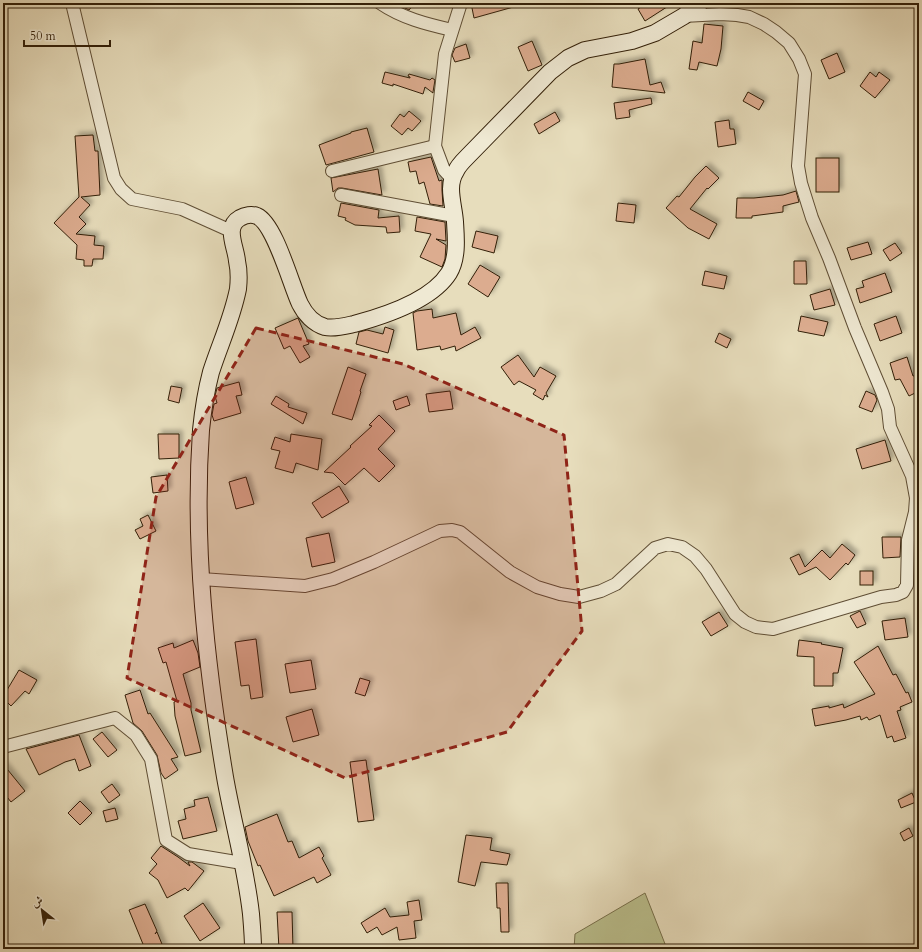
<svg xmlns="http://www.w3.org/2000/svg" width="922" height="952" font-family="Cardo,Amiri,serif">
  <defs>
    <filter id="shadow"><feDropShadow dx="3.5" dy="-3.5" stdDeviation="2" flood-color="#0004"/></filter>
  </defs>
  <rect width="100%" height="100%" fill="#e7ddbc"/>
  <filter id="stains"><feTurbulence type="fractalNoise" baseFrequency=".005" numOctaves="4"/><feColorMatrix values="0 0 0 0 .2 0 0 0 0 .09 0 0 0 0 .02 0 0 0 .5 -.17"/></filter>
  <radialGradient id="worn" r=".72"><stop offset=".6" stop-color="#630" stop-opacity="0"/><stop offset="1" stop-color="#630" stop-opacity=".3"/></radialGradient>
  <!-- green -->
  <path fill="#babf8d" stroke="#766f4a" d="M645,893L667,949H574L575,934Z"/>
  <!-- building -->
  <g fill="#dcac8f" stroke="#321f08" filter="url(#shadow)">
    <path d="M395,3H415L409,10Z"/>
    <path d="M471,3H517V6L474,18Z"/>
    <path d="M647,3H673L645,21L638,9Z"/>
    <path d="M704,24L723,26L721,49L717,66L699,62L697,70L689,69L693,41L702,43Z"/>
    <path d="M532,41L542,65L528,71L518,47Z"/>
    <path d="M466,44L470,58L455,62L452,55L455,48Z"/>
    <path d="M837,53L845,72L829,79L821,60Z"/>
    <path d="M645,59L650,85L661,82L665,93L612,87L614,64H619Z"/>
    <path d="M385,72L410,78V77L408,76L409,74L430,80L432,78L435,80L433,92V93L425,87L423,94L393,84V86L382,83Z"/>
    <path d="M870,72L876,77L879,72L890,80L875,98L860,86Z"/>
    <path d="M748,92L764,101L759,110L743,101Z"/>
    <path d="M651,98L652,104L629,110L630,117L616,119L614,103Z"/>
    <path d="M409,111L421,121L412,131L408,128L402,135L391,126L400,114L404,117Z"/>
    <path d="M555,112L560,121L539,134L534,124Z"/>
    <path d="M729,120L730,129H734L736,144L718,147L715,122Z"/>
    <path d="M367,128L374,152L326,165L319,145L351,133V132Z"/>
    <path d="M93,135L95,151H98L100,195L81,197L90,205L79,217L86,224L76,234L95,236L94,245L104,246L103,259H93L92,266H84V260L76,259L77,245L54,223L79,197L75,136Z"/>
    <path d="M431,157L439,181L442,180V190L443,206L430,204L424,182L419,184L416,171L410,172L408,162Z"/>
    <rect x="816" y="158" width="23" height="34"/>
    <path d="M706,166L719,178L708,189L707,188L690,209L717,224L709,239L688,228L666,208L677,196L679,197L695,177Z"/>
    <path d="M378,169L382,195L342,188H338L333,192L331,178Z"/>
    <path d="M796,191L799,202L783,206V212L752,216V218H736L737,198H754L783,195Z"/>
    <path d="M341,203L379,210L378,218L399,216L400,232L387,233L386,227L355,225L345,220L346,218L338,216Z"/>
    <path d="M618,203L636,205L634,223L616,221Z"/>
    <path d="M417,217L445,222L446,241L436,239L446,245L445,259L442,267L420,257L431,234L415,231Z"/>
    <path d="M476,231L498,236L494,253L472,247Z"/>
    <path d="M868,242L872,254L851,260L847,248Z"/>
    <path d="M895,243L902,253L890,261L883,250Z"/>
    <path d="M794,261H806L807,284H794Z"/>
    <path d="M480,265L500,277L488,297L468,284Z"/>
    <path d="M705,271L727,276L724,289L702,285Z"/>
    <path d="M885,273L892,292L860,303L856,289L864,287L862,281Z"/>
    <path d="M830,289L835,305L814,310L810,295Z"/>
    <path d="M432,309L433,318L456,313L461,335L475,327L481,338L456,351L455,346L441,350L440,346L417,350L413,313L417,311Z"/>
    <path d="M801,316L828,322L824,336L798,331Z"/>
    <path d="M896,316L902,333L880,341L874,324Z"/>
    <path d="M298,318L309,344L303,346L310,357L300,363L290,346L284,349L275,328Z"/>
    <path d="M385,327L394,330L388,353L356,344L359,332L367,330L383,334Z"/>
    <path d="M719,333L731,339L727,348L715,342Z"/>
    <path d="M518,355L534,377L540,367L556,376L546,393L548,397L545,395L543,400L533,394L536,390L519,381L514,385L501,367Z"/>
    <path d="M907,357L913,376L919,375V391L909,396L900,379L895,380L890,363Z"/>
    <path d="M348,367L366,374L360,391L361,392L352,420L332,414Z"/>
    <path d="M239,382L242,395L236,396L241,413L214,421L212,415L214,404L217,403L215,396L217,388Z"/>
    <path d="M171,386L182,388L179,403L168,400Z"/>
    <path d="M450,391L453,409L429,412L426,394Z"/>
    <path d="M866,391L875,395L877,400L872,412L859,407Z"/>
    <path d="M276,396L289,404L288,407L307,413L303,424L271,404Z"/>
    <path d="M407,396L410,405L396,410L393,401Z"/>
    <path d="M379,415L395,431L378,449L395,466L379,482L364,468L345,485L333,473L324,472L351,447L350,446L372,426L369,425Z"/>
    <path d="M158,434H179V458L159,459Z"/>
    <path d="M291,434L322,439L318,470L296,463L293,473L275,468L280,451L271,449L275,437L290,442Z"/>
    <path d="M885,440L891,461L862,469L856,449Z"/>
    <path d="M167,475L168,491L153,493L151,477Z"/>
    <path d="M246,477L254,504L236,509L229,482Z"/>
    <path d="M339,486L349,502L322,518L312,503Z"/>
    <path d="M148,515L156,531L140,539L135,530L143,526L140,519Z"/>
    <path d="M329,533L335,562L312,567L306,538Z"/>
    <path d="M882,537H901L900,557L883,558Z"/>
    <path d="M842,544L855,555L848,565L846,563L830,580L816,567L799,575L790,558L799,554L805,567L822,550L830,558Z"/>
    <rect x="860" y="571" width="13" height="14"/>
    <path d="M860,611L866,624L857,628L850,616Z"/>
    <path d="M719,612L728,626L711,636L702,622Z"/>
    <path d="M905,618L908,637L885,640L882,621Z"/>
    <path d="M256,639L263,697L251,699L249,685L241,686L235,642Z"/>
    <path d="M193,640L198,653L200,667L183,674L191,703V710L201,752L185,756L175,716L174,702L177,701L166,662L163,663L158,648L173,643L174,648Z"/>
    <path d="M799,640L822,643L821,644L843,648L838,673H833V686H814V657L797,656Z"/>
    <path d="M878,646L893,675L896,674L906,693L908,692L912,702L900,707L901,710L897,711L906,738L894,742L892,736L887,738L880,715L869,720L867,717L861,720L860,716L846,720L815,726L812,709L829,706V708L843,704L844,708L875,694L854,662Z"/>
    <path d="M311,660L316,689L290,693L285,664Z"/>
    <path d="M19,670L37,680L29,694L25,691L11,706L3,698V694L7,690Z"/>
    <path d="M360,678L370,681L365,696L355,693Z"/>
    <path d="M140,690L148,714L150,713L178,757L171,759L178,770L165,779L161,773L157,755L142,731L133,723L125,695Z"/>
    <path d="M312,709L319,735L293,742L286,717Z"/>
    <path d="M102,732L117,750L108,757L93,739Z"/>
    <path d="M79,735L91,766L79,771L75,759L65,762L39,775L26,749Z"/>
    <path d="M366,760L374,820L358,822L350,762Z"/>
    <path d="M3,764L25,791L11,802L3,792Z"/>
    <path d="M112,784L120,795L109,803L101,792Z"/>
    <path d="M912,793L916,802L901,808L898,800Z"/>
    <path d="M208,797L217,831L183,839L178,821L186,819L184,809L195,806L194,800Z"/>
    <path d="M80,801L92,813L80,825L68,813Z"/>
    <path d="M115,808L118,819L106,822L103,811Z"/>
    <path d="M277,814L288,842L292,841L299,858L319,847L324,856L322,858L331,875L317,883L314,877L274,896L260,865L258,866L248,841L245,827Z"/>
    <path d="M909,828L913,836L904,841L900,833Z"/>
    <path d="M466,835L492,838L490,850L510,854L507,865L481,862L475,886L458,882Z"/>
    <path d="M161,846L178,857L190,866L188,862H192L204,871L188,891L185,888L167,898L158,880L149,873L157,864L151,858Z"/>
    <path d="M496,883H508L509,932H501L500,908H497Z"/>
    <path d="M419,900L422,920L414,921L416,938L399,940L397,927L382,935L377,927L367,933L361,923L385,908L390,917L409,915L407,902Z"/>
    <path d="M203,903L220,928L200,941L184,916Z"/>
    <path d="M145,904L157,931L155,934L157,932L164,949H145L129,910Z"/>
    <path d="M277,912H292L293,949H279Z"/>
  </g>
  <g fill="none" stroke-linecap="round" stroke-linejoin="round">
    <defs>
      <g id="street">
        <path d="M72,3L114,178L121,189L132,199L182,209L231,231"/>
        <path d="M380,3C402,18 426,24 452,30"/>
        <path d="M332,171L435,146"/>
        <path d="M453,180L444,170L435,146L445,54L461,3"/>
        <path d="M341,195L454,216"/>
        <path d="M201,579L305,586L333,579L374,562L440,531L452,530L460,532L510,572L537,587L560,594L579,597L601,591L616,584L655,548L668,544L682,547L695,556L706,569L735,614L745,622L756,627L773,629L881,597L896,595L903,592L907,585L908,540L915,512L916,498L912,476L890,427L888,409L882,392L855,328L829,258L812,218L801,183L798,166L805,74L799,59L789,43L776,32L764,24L749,17L737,15L720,14L684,16"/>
        <path d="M3,747L115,718L136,735L151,759L166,840L188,854L242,863"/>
      </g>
      <path id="secondary" d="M253,949C253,937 252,926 251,914C246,868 233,823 225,777C206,664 193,545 201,430C203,410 206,391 211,372C220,344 232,319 238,289C239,280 239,270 237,261C236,247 224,227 240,218C245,215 252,214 257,216C275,224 291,285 300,304C305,314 314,324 325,327C334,329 345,326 354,324C384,316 432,300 449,273C458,258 456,238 455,222C454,205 446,186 456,171C458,166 463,161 467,157L550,72L568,58L585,50L632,41L655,33L684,16L700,3"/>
    </defs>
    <!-- street casing -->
    <use href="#street" stroke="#5f4e35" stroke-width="14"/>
    <!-- secondary casing -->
    <use href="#secondary" stroke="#321f08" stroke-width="18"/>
    <!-- street -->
    <use href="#street" stroke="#efe9d3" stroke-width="12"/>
    <!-- secondary -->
    <use href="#secondary" stroke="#efe9d3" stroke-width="16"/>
  </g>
  <!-- marked area -->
  <path fill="#8f2418" fill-opacity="0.2" stroke="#8f2418" stroke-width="3" stroke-dasharray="8 5" stroke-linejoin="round" d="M256,328L403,364L564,435L582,631L507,732L345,778L127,678L156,497Z"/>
  <!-- margin -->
  <rect width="922" height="952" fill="none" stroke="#e7ddbc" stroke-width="16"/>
  <rect x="4" y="4" width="914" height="944" fill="none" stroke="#321f08" stroke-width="2"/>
  <rect x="8" y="8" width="906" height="936" fill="none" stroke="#321f08"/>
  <!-- north arrow -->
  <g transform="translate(42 910) rotate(330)" stroke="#efe9d3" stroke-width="3" paint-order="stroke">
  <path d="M0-3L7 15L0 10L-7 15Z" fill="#321f08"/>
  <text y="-6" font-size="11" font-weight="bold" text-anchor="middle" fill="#321f08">ش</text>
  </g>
  <!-- scale -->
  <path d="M24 40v6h86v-6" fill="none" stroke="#321f08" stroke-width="2"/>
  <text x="30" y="40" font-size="12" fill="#321f08" stroke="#efe9d3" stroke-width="3" paint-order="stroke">50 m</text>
  <rect width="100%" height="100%" filter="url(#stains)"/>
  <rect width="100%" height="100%" fill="url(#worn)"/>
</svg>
